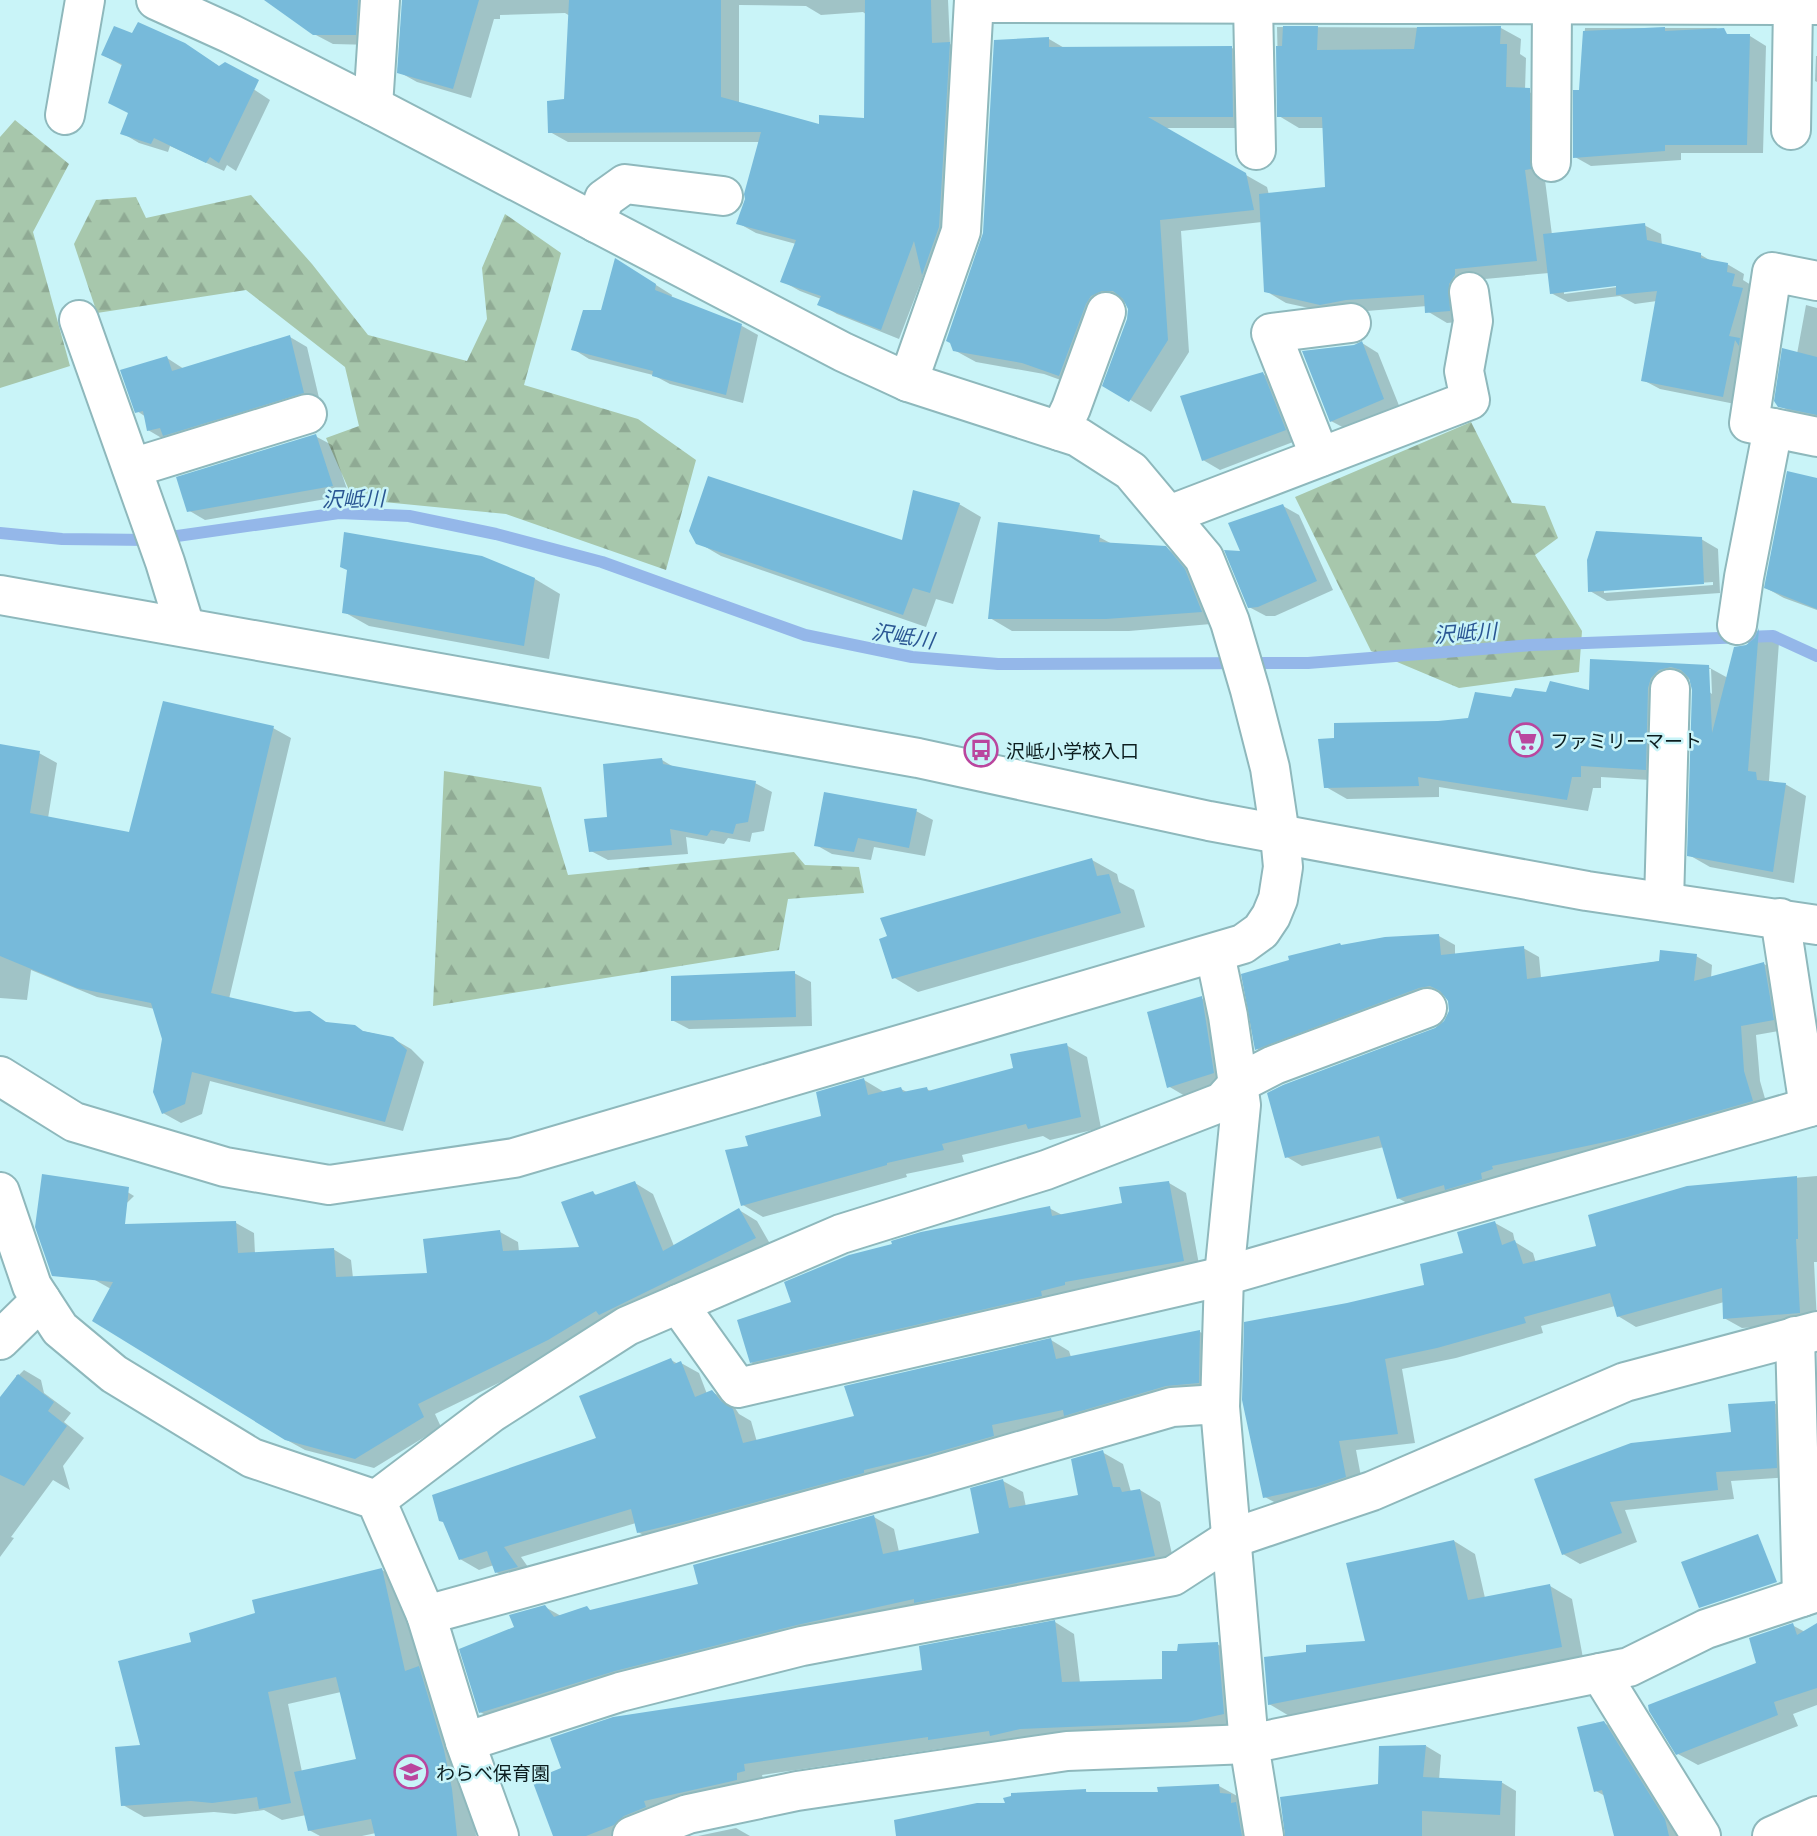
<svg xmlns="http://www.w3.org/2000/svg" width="1817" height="1836" font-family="Literata,'Noto Sans JP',serif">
  <defs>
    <pattern id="forest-firs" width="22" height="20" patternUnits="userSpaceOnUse" patternTransform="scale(1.75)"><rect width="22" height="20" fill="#a7c7ac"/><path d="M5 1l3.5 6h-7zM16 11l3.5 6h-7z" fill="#8faa94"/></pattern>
  </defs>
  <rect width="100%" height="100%" fill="#c9f4f8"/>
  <!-- forest -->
  <g fill="url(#forest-firs)">
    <path d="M15,120L69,164L33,232L70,366L0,388V137Z"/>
    <path d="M251,195L312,264L368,335L467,361L487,319L482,268L505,214L561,253L524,385L638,419L696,460L666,570L506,514L353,499L326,438L359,426L345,367L246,290L97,313L74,244L96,200L136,197L146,218Z"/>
    <path d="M1471,422L1512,503L1545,506L1558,538L1535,555L1582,631L1579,672L1459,688L1371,651L1295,497Z"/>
    <path d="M444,771L541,787L568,875L794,852L805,865L859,867L864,893L788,899L779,950L433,1006Z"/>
  </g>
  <!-- shadow -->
  <g fill="#0003" fill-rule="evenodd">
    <path d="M286,0H379L373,45L333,44L314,34Z"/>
    <path d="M403,0H948L950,44L967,54L941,284L924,274L899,339L837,314L820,304L821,299L800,291L782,281L796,244L756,233L738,223L746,200L760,142H568L550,132L566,101L570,16L565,13L500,15V19H494L471,98L417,82L399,72ZM739,5L806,6L821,15L863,12L867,15L866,119L820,126L739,104Z"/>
    <path d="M1277,27L1501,28L1521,39L1520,54L1526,58L1525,90L1549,102L1550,180H1545L1552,235L1644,225L1661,234L1662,246L1701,255L1713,262L1727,264L1744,274L1743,280L1751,285L1749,294L1758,299L1740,405L1660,389L1643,380L1657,301L1635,304L1620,296L1568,302L1551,293L1549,273L1474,280L1469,321L1447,323L1427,311V306L1367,311L1341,315L1286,303L1266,291L1262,222L1181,231L1189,352L1151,412L1105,385L1128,319L1129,309L1126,302L1112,307L1080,387L1044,374L976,362L954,350L1049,39L1066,49L1232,48L1252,60L1254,128H1163L1267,187L1269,195L1326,188L1324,128H1299L1279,116ZM1624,283L1625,286L1564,294V290Z"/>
    <path d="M1585,28H1716L1729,36H1750L1766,46L1763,153H1681V160L1591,166L1575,157Z"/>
    <path d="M133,35L200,54L270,100L236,171L227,165L224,171L170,146L168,152L139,143L122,133L129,113L123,66L103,55Z"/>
    <path d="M1816,56H1817V82L1815,81Z"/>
    <path d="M632,270L672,295L671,299L742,326L758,335L743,403L670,384L653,375L589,359L573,349Z"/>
    <path d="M1806,305L1817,308V420L1798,416L1779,405L1797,354Z"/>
    <path d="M290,337L307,347L320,402L165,440L148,430L146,417L137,411L167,358L184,369Z"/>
    <path d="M1362,343L1378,353L1400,408L1348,430L1331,421L1354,346Z"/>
    <path d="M1263,374L1279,384L1301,439L1220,470L1203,460Z"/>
    <path d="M315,436L332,445L349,495L205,520L188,510Z"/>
    <path d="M1817,479V610L1784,598L1766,588Z"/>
    <path d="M959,504L981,517L953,604L936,599L926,627L721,556L697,542H903Z"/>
    <path d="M1283,506L1299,515L1333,590L1275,616H1266L1249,607L1242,553Z"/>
    <path d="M1099,537L1112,544L1165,548L1187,561L1223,623L1129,631H1012L990,618Z"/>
    <path d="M1701,539L1718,549L1720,593L1607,601L1590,591ZM1713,582V585L1604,593V589Z"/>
    <path d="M535,579L560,594L549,659L369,626L344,612Z"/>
    <path d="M1759,631L1779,642L1769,781L1785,784L1806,796L1794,883L1710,867L1689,855L1694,689L1691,679L1682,681L1666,781L1601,777V788H1593L1588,811L1439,787V797L1347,799L1326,787L1512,699L1591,692L1592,661L1708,667L1728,678L1746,647L1756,639ZM1707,669H1711L1712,694L1708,691Z"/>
    <path d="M273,728L291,738L229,999L392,1038L411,1049L424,1062L403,1131L210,1081L202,1114L181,1123L163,1113L164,1039L155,1009L97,997L31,970L27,1000L0,998V749L39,753L57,763L48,818L130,834Z"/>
    <path d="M662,760L677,769L755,783L772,792L764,831L752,833L750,842L728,838L724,844L686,837L688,854L608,860L591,851L609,819Z"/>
    <path d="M916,811L933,820L925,856L874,847L871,860L832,854L816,845Z"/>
    <path d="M1092,860L1117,874L1119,882L1134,890L1145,927L918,992L893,977Z"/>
    <path d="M1439,936L1455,945V955L1523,948L1539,957L1541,978L1696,956L1712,965L1711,978L1764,964L1780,973L1789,1029L1756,1035L1760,1081L1768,1109L1414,1207L1398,1198L1384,1147L1302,1166L1287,1157L1446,1022L1450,1011L1449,999L1446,995L1436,996L1272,1058L1257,1049L1343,947Z"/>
    <path d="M794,973L811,982L812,1026L689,1029L672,1020Z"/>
    <path d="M1201,998L1218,1008L1230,1082L1185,1096L1168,1086Z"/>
    <path d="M1066,1045L1087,1057L1101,1128L1050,1140L1043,1136L962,1155L964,1162L906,1174L907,1177L763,1217L743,1205L750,1148L823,1117L864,1080L884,1092L901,1089L907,1092L927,1089L932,1092L1015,1069Z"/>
    <path d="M1817,1176V1262H1814L1817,1323L1742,1328L1724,1318V1302L1636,1327L1618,1316L1615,1306L1541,1326L1543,1333L1456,1358L1402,1369L1415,1443L1356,1450L1363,1487L1283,1507L1265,1497L1347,1305L1426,1286L1466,1254L1495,1223L1513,1233L1515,1242L1533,1253L1536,1263L1599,1247L1687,1187Z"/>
    <path d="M635,1183L653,1194L674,1246L739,1210L757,1221L773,1249L435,1414L441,1427L374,1468L305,1450L285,1439L111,1289L95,1280L236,1223L254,1233L255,1254L333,1249L351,1260L353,1278L429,1274L500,1232L518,1242L519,1252L581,1249L593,1193L598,1196Z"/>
    <path d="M1169,1183L1186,1193L1200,1270L768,1372L751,1362L793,1303L894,1245L1049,1208L1064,1216L1125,1205Z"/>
    <path d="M119,1187L134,1196L63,1265Z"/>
    <path d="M1200,1332L1218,1342L1217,1393L656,1542L638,1532L636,1523L521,1557L535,1577L515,1583L496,1572L494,1565L479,1570L460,1559L598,1439L671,1360L678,1364L681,1363L699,1373L707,1394L712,1392L731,1402L739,1414L751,1421L757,1442L856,1417L1051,1340L1069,1351L1071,1357Z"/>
    <path d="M24,1370L41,1380L44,1393L71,1413L64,1422L84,1438L63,1466L70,1490L53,1480L11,1537L14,1538L0,1557V1399L16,1380V1375L18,1376Z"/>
    <path d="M1774,1403L1791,1412L1793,1477L1731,1481L1734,1499L1625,1510L1637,1542L1580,1564L1563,1554L1536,1480L1733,1434Z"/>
    <path d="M1102,1452L1123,1464L1131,1492L1140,1490L1160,1502L1175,1567L501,1723L480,1712L516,1628L545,1607L561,1616L586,1608L593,1612L700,1586L874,1517L894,1529L899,1552L981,1534L1003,1481L1023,1492L1026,1507L1080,1496Z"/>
    <path d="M1454,1541L1475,1554L1485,1598L1550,1586L1572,1599L1583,1658L1291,1717L1269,1704L1367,1643Z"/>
    <path d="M382,1570L403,1582L422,1670L439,1680L473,1802L476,1836H377L376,1833L362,1836H320L309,1830L306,1815L282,1820L264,1810L235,1814L214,1812L144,1817L123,1805L142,1746L194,1644L257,1615ZM341,1692L358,1760L302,1772L288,1704Z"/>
    <path d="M1055,1622L1074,1634L1080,1683L1164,1681L1179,1652L1217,1644L1237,1655L1243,1725L950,1750L945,1748L762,1775L764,1782L633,1836H555L924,1672Z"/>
    <path d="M1792,1625L1805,1632L1817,1625V1705L1793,1714L1798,1726L1698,1765L1678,1754Z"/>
    <path d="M1604,1723L1622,1733L1683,1836H1616L1605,1796L1596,1791Z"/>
    <path d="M1426,1746L1441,1755L1439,1780L1501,1782L1516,1791L1515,1836H1287L1380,1785Z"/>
    <path d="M1219,1786L1239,1797L1260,1836H915L1007,1805L1085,1791L1089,1793L1160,1794Z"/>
    <path d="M736,1828L750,1836H698Z"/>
  </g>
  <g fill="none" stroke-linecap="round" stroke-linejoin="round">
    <!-- stream -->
    <path stroke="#94b7e9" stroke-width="12" d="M0,533L62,539L149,540L339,513L409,516L496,534L602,562L805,635L912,657L998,664L1308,663L1532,645L1773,636L1817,656"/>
  </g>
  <!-- building -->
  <g fill="#77bada">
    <path d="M264,0H358L356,35H313Z"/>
    <path d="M402,0H479L453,89L397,73Z"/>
    <path d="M569,0H721V97L819,124V115L864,118L865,0H931L932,43L950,42L939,227L922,275L914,241L881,330L817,305L821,296L780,282L796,240L736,224L745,199L744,194L761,132L548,133L547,101L564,99Z"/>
    <path d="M138,22L185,43L219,66L225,62L259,80L219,163L210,157L206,163L154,138L151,144L120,134L128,113L108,103L122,64L101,55L114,26L132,33Z"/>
    <path d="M1283,26H1318L1317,50L1414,49L1417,27L1501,26L1500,44H1507L1506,87L1530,88L1531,169L1525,170L1537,261L1455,269V275L1449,284L1450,311L1425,313L1424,295L1346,300L1320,305L1264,292L1259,194L1325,187L1322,117H1277L1276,46H1282Z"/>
    <path d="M1665,27V31L1724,28L1727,34H1750L1747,145H1665V151L1573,158V90H1579L1583,31Z"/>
    <path d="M1049,37V47L1232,46L1233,117H1148L1246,173L1254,210L1160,220L1168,340L1129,402L1102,386L1127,319L1128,309L1123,299L1113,291H1102L1091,296L1086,304L1059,376L1022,363L953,351L950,343L946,341L983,233L994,40Z"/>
    <path d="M1645,223L1647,240L1701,253V258L1728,263L1727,272L1735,274L1732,286L1743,288L1729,336L1740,338L1739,346L1735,340L1723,397L1641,381L1657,291L1616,295V286L1550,294L1543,234Z"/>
    <path d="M615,258L656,284L655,290L742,324L726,395L652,376L653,371L571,350L583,310H601Z"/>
    <path d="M290,335L304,393L163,436L160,428L147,431L143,411L135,413L120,370L167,356L172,371Z"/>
    <path d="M1362,341L1384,399L1330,422L1302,351L1354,345Z"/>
    <path d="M1782,348L1817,357V415L1778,407L1774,401Z"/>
    <path d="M1263,372L1286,430L1202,461L1180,396Z"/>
    <path d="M316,434L333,486L187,512L176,477Z"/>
    <path d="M1787,471L1817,478V609L1764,588Z"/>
    <path d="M708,476L902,540L913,490L960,503L930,593L913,588L903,615L696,544L689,531Z"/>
    <path d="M1283,504L1317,581L1258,607L1248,608L1224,550L1240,551L1228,523Z"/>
    <path d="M998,522L1100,535L1099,542L1166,546L1185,569L1202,612L1106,619H988Z"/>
    <path d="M1596,531L1702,537L1704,584L1588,592L1587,560Z"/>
    <path d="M344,532L482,556L535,578L524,646L342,613L347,570L340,567Z"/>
    <path d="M1759,628L1748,771L1756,772L1757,780L1786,783L1773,872L1687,856L1692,690L1689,678L1681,670L1671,667L1659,670L1651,678L1648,688L1646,770L1581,766V777H1572L1567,800L1418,777L1419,786L1324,788L1318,739L1334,738V723L1438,721L1468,718L1475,692L1511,697L1515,688L1546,692L1550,681L1589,690L1590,659L1709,665L1712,733L1734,647L1746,645L1755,638Z"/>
    <path d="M163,701L274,726L211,993L295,1012L310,1011L326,1022L355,1025L363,1031L393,1037L407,1050L385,1122L192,1072L185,1104L162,1114L153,1092L162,1039L151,1003L77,988L0,956V744L40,751L30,813L129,832Z"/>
    <path d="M662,758L663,764L756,781L748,822L736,824L733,834L711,830L707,836L670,829L672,845L589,852L584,819L607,817L603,764Z"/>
    <path d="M824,792L917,809L909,848L858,838L854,852L814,846Z"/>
    <path d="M1092,858L1097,876L1109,874L1121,913L892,979L879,939L887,936L880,918Z"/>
    <path d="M1439,934L1441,955L1524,946L1527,979L1659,961L1660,950L1697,954L1694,981L1764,962L1774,1020L1741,1026L1744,1071L1753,1101L1624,1138L1492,1166L1493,1169L1481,1173L1482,1179L1445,1190L1444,1185L1397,1199L1379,1136L1285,1158L1267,1093L1283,1085L1435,1028L1444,1021L1449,1011L1448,1001L1440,991L1430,986L1419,988L1255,1050L1241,974L1289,960L1288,956L1340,943L1341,945L1385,937Z"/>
    <path d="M795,971L796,1017L671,1021V976Z"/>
    <path d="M1202,996L1214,1073L1167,1088L1147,1012Z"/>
    <path d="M1067,1043L1081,1117L1028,1129L1026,1124L942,1144L944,1150L887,1163V1165L741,1206L725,1150L748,1146L745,1136L821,1116L816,1092L864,1078L868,1095L901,1087L903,1092L927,1087L928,1091L1013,1068L1010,1054Z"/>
    <path d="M42,1174L129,1187L125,1224L236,1221L238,1253L334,1248L336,1277L427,1273L423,1239L500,1230L503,1251L579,1247L561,1202L593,1191L595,1195L635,1181L663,1251L739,1208L756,1238L599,1315L596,1311L548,1340L418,1404L424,1417L355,1459L285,1440L92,1321L113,1282L52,1276L35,1227Z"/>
    <path d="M1797,1176L1798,1239H1796L1800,1313L1723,1319L1722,1288L1617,1317L1610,1293L1524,1317L1526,1323L1437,1348L1385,1359L1398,1434L1339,1441L1346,1477L1316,1487L1263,1498L1242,1400L1244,1322L1347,1303L1424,1285L1420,1264L1463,1253L1457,1232L1495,1221L1502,1245L1515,1240L1523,1264L1596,1246L1588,1215L1687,1186Z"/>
    <path d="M1169,1181L1184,1261L1065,1282V1285L1041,1291L1042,1296L750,1363L737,1320L791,1302L784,1282L849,1255L892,1244L891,1241L921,1232L1050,1206L1052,1216L1122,1203L1119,1187Z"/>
    <path d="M1200,1330L1199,1383L1166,1386L1064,1416L1063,1410L992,1425L994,1436L927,1455L864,1470V1473L683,1522L637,1533L631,1509L504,1547L518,1567L495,1573L487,1551L459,1560L443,1522L439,1521L432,1495L596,1438L579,1396L671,1358L674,1364L681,1361L695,1397L712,1390L721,1401L733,1409L743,1443L854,1416L844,1386L1051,1338L1056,1359Z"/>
    <path d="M18,1374L54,1402L48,1411L67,1426L24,1486L0,1475V1397Z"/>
    <path d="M1775,1401L1777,1468L1716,1472L1718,1490L1610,1502L1622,1533L1562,1555L1534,1479L1631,1443L1731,1432L1728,1404Z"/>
    <path d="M1103,1450L1113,1487H1120L1122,1492L1140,1489L1155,1556L914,1603V1599L797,1625L615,1671L479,1713L459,1649L514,1627L509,1615L545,1605L554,1617L587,1606L590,1610L698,1584L693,1565L874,1515L883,1554L979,1533L970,1488L1003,1479L1009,1508L1078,1495L1071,1459Z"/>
    <path d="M1758,1534L1777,1582L1699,1608L1681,1562Z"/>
    <path d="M1454,1540L1468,1600L1550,1584L1562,1647L1268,1705L1264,1657L1306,1652V1645L1365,1641L1346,1563Z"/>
    <path d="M382,1568L405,1671L419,1666L444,1750L452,1789L457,1836H375L371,1819L308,1831L294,1772L356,1759L336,1677L268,1692L291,1803L259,1809L257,1797L212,1803L191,1801L121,1806L115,1747L140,1745L118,1661L191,1642L189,1633L255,1613L252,1600Z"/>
    <path d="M1055,1620L1062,1682L1162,1679V1651H1177L1178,1644L1218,1642L1224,1714L1187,1722L1020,1729L990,1736L989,1731L928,1740V1737L744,1764L745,1771L737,1773V1780L644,1801L646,1807L624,1816L614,1825L586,1836H553L532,1780L561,1768L550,1738L613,1717L922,1670L919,1646Z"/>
    <path d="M1793,1623L1797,1635L1817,1623V1688L1774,1702L1778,1715L1676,1755L1649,1711L1648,1705L1756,1663L1749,1638Z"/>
    <path d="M1604,1721L1665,1819L1669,1836H1614L1602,1790L1594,1792L1577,1727Z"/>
    <path d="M1426,1745L1423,1777L1502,1781L1500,1815L1422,1811V1836H1285L1280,1797L1378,1784L1379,1746Z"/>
    <path d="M1219,1784L1220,1793L1231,1794V1803L1236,1802L1242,1836H896L894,1820L977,1803H1005L1003,1798L1011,1796V1793L1086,1789V1792H1158L1157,1787Z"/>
  </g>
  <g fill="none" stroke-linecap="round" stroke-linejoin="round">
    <defs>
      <g id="street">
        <path d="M974,3L1817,5"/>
        <path d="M1253,4L1256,150"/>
        <path d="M373,106L380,0"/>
        <path d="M65,115L85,0"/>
        <path d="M1791,130L1793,5"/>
        <path d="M1551,162L1552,5"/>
        <path d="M596,223L604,199L625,184L723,196"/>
        <path d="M1817,281L1772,272L1749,423L1817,437"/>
        <path d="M79,320L165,562L185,627"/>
        <path d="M908,382L961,231L974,0"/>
        <path d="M1060,431L1071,408L1106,312"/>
        <path d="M1320,457L1271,333L1351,323"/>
        <path d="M132,468L307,414"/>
        <path d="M1169,515L1470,400L1464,371L1473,321L1469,292"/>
        <path d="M1737,625L1744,577L1773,428"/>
        <path d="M1664,902L1670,689"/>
        <path d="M1780,918L1809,1107"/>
        <path d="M1215,954L1228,1016L1241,1105L1224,1276L1220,1407L1249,1744L1264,1836"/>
        <path d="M0,1192L32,1286L60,1329L114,1374L252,1458L376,1500L426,1615L465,1742L499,1836"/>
        <path d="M678,1304L738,1388L1224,1276L1817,1105"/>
        <path d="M1795,1336L1802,1597"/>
        <path d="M0,1340L41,1300"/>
        <path d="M376,1500L491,1413L627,1326L841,1234L1046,1170L1222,1102L1239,1083L1274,1065L1427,1008"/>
        <path d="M426,1615L927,1478L1172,1407L1203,1405L1220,1407"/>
        <path d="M1600,1673L1701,1836"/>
        <path d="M465,1742L620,1692L802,1646L1173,1576L1230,1539L1372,1491L1625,1382L1817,1331"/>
        <path d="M632,1836L688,1814L797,1791L1067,1751L1249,1744L1629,1667L1706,1629L1817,1592"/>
        <path d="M1772,1836L1817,1816"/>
      </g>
      <g id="secondary">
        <path d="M0,595L918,758L1209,821L1587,891L1817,925"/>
        <path d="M0,1076L74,1122L225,1167L329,1185L514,1158L1243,944L1261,931L1271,916L1278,899L1283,867L1280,835L1270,768L1250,690L1230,622L1204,558L1131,471L1078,437L908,382L843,352L373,106L231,34L156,0"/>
      </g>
    </defs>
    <!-- street casing -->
    <use href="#street" stroke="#8eb8bc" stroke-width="42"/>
    <!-- secondary casing -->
    <use href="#secondary" stroke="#8eb8bc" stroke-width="42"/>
    <!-- street -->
    <use href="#street" stroke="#fff" stroke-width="38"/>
    <!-- secondary -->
    <use href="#secondary" stroke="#fff" stroke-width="38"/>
  </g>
  <!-- icons -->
  <defs>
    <symbol id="supermarket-ring" viewBox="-11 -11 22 22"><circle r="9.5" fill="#c9f4f8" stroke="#ba469e" stroke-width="1.5"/><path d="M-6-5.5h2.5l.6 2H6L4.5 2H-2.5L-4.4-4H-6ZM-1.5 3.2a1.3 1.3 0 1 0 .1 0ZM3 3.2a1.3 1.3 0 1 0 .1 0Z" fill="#ba469e"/></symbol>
    <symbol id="bus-ring" viewBox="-11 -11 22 22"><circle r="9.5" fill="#c9f4f8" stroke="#ba469e" stroke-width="1.5"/><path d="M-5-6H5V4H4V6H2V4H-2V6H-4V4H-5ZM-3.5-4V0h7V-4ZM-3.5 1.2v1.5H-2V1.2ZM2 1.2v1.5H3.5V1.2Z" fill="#ba469e"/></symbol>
    <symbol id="school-ring" viewBox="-11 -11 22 22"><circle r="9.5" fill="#c9f4f8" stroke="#ba469e" stroke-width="1.5"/><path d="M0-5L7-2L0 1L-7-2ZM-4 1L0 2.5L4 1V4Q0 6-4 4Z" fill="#ba469e"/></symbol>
  </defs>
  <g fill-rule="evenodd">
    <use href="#supermarket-ring" x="1507" y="721" width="38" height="38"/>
    <use href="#bus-ring" x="962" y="731" width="38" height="38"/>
    <use href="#school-ring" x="392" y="1753" width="38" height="38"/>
  </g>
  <g text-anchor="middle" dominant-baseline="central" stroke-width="5" stroke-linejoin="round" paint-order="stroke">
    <!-- poi labels -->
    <g font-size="19" fill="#0c1d1f" stroke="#c9f4f8" text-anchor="start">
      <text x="1550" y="740">ファミリーマート</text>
      <text x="1006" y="750">沢岻小学校入口</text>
      <text x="436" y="1772">わらべ保育園</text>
    </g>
    <!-- water labels -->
    <g font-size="21" font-style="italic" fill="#2a5693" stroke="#c9f4f8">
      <text transform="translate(353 497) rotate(-1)">沢岻川</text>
      <text transform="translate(1465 631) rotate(-4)">沢岻川</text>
      <text transform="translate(903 634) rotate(9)">沢岻川</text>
    </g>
  </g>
</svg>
